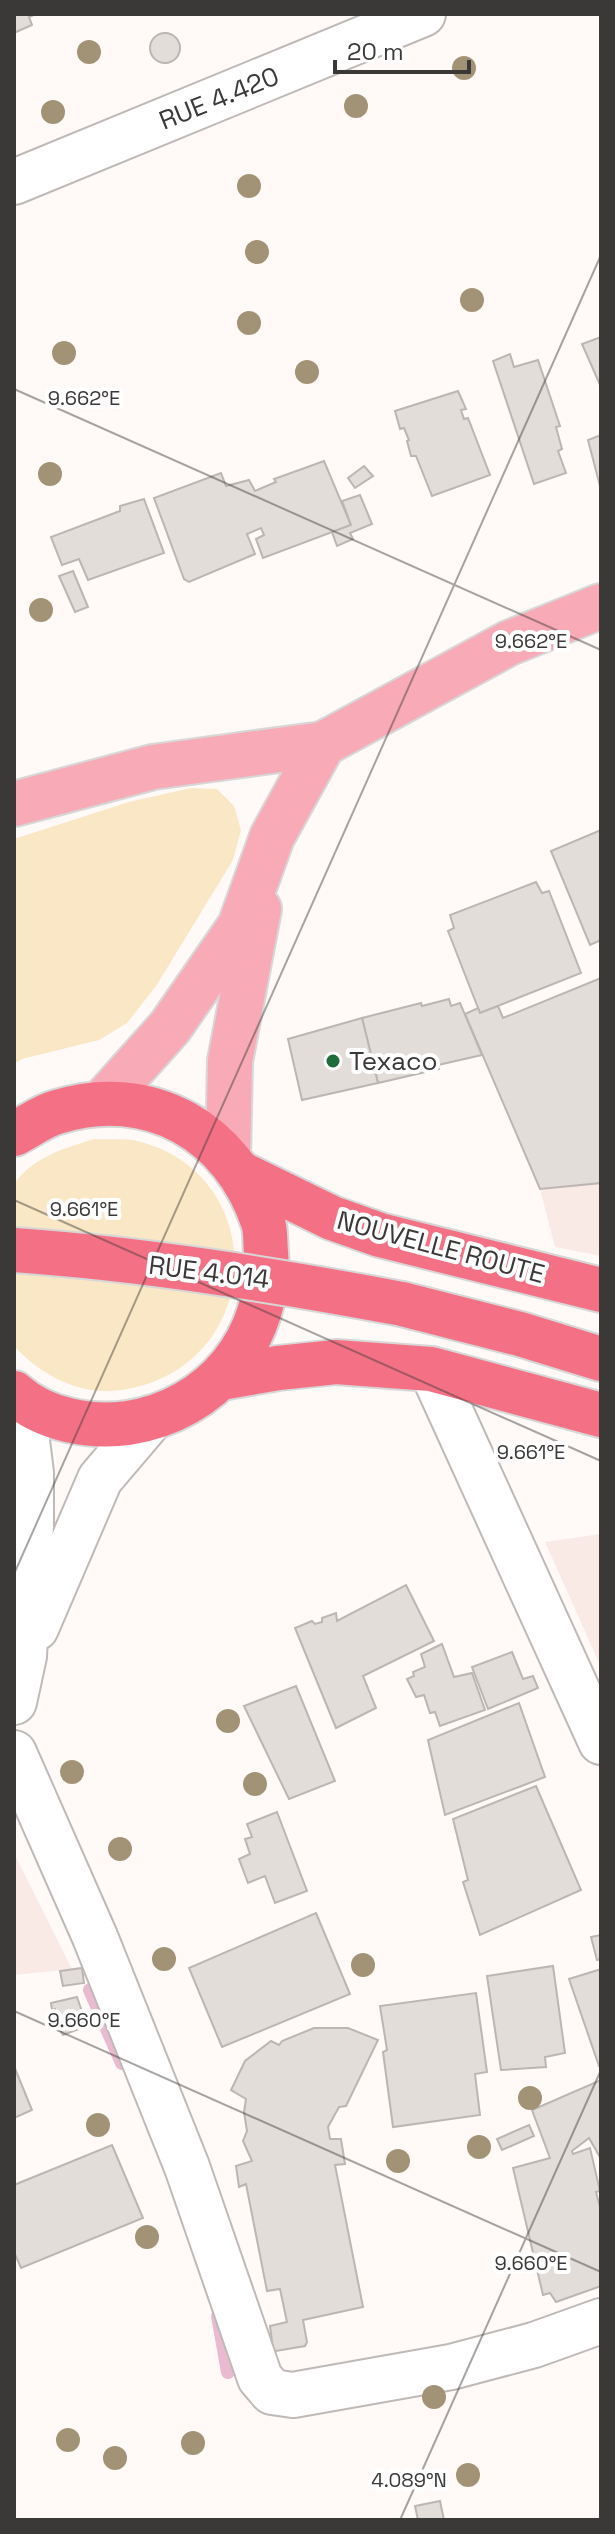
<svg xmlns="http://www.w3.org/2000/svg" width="615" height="2534" font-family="'Space Grotesk',sans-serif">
  <rect width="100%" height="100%" fill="#fff9f8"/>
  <!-- built -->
  <g fill="#f9eae6">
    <path d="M601,978V1256L555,1247L540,1189L465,1014L478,1008L481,1013L498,1006L503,1018Z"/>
    <path d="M601,1534V1667L545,1542Z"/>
    <path d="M14,1853L72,1969L14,1975Z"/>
  </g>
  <!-- green -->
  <g fill="#f9e7c5">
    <path d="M191,788L217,789L234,806L241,830L233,860L156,986L127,1023L99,1040L22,1059L14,1064V839L129,802Z"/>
    <path d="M94,1139C108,1140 124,1138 137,1141C273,1174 266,1368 122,1390C80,1396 42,1376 14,1346V1184C33,1157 65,1148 94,1139Z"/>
  </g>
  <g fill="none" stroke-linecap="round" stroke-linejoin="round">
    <!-- stream -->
    <g stroke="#eabad0" stroke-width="14">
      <path d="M90,1990L122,2063"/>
      <path d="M218,2316L228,2372"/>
    </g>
  </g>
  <!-- building -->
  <g fill="#e2ddd9" stroke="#bbb6b3" stroke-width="2">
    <path d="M14,14H36L29,17L32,25L14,33Z"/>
    <circle cx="165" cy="48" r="15"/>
    <path d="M601,337V387L582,344Z"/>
    <path d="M510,354L514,367L538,360L560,426L556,427L562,449L558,451L566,473L534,484L493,361Z"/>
    <path d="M458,391L466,409L461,410L464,419L468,418L490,475L432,496L416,456H411L407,441L409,440L404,428L400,429L395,411Z"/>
    <path d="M601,435V485L600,486L588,440Z"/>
    <path d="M324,461L351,525L263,558L256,539L264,535L261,528L247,534L255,554L189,582L184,579L154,498L221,473L226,486L249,480L255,491L276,482L274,479Z"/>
    <path d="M364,466L373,476L355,488L348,478Z"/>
    <path d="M360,495L372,524L350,533L353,539L337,546L332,532L351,525L342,501Z"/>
    <path d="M144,499L164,553L88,580L79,559L62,565L51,537L120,511V506Z"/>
    <path d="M73,571L88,607L75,612L59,576Z"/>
    <path d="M601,830V940L590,945L551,851Z"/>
    <path d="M536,882L542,893L549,891L581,973L480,1013L448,931L454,928L450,915Z"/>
    <path d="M601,978V1183L540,1189L465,1014L478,1008L480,1013L498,1006L503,1018Z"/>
    <path d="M449,999L451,1006L460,1003L482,1055L438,1065L439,1069L378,1083L362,1018L421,1003L422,1006Z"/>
    <path d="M362,1018L378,1083L302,1100L288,1039Z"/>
    <path d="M406,1585L434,1641L363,1676L376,1708L336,1728L295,1628L312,1621L315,1624L322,1622V1618L336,1613L337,1621Z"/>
    <path d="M442,1644L454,1677L472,1673L485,1710L440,1726L435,1712L430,1713L424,1695L416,1697L407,1679L414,1676L413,1672L425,1667L421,1654Z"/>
    <path d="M512,1652L523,1679L533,1676L538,1688L488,1709L472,1667Z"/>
    <path d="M296,1686L335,1781L289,1799L244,1706Z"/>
    <path d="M519,1703L545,1777L445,1815L428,1740Z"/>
    <path d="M536,1786L581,1890L480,1935L463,1882L468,1880L453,1819Z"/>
    <path d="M277,1812L307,1891L275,1903L265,1876L248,1883L239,1859L250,1854L245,1839L252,1837L247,1824Z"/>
    <path d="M316,1913L350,1994L222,2047L189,1968Z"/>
    <path d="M601,1935V1959L597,1960L591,1937Z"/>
    <path d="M553,1966L565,2053L545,2057L546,2067L501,2070L487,1976Z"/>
    <path d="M82,1968L84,1983L63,1986L60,1971Z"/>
    <path d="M601,1969V2066H599L569,1979Z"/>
    <path d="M476,1993L487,2072L475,2074L480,2115L393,2127L383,2052L387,2050L380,2006Z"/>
    <path d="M77,1997L87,2026L63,2035L56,2023L55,2009L52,2010L51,2003Z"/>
    <path d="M314,2028H348L378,2040L346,2106L339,2107L328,2127L330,2139H341L345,2164L335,2165L363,2307L303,2320L307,2342L305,2346L276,2351L273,2349L270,2326L287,2322L280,2289L267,2291L246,2184L239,2187L236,2166L252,2161L243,2141L247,2131L244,2112L246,2099L231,2090L245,2061L271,2041L279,2045L282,2041Z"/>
    <path d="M14,2066L32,2110L14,2118Z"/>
    <path d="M601,2080V2159L589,2138L572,2151L573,2154L590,2148L600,2191L596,2192L601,2211V2286L556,2302L550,2293L543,2295L513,2168L550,2158L532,2110Z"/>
    <path d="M529,2125L534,2136L502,2150L497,2139Z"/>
    <path d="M112,2145L143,2218L21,2268L14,2252V2185Z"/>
    <path d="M440,2501L444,2520H418L415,2506Z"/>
  </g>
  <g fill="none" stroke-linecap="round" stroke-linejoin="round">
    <defs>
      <g id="minor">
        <path d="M14,182L423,14"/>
        <path d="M431,1369L601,1742"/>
        <path d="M36,1628L100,1479L151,1419"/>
        <path d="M14,1702L24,1656L31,1526V1473L22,1401"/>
        <path d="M14,1753L95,1937L187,2167L260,2378L272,2392L293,2395L451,2367L534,2345L601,2321"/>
      </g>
      <g id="major">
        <path d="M14,804L153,767L323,744"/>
        <path d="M102,1103L170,1027L240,926L272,837L323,744L509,643L601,606"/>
        <path d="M228,1156L230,1061L259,909"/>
      </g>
      <g id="highway">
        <path d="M14,1134C28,1127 42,1116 57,1112C150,1083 233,1132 263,1222C266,1231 265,1242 266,1252C272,1338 213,1410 128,1423C90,1428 44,1420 14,1393"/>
        <path d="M242,1174L332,1218L380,1235L601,1290"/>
        <path d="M402,1304L520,1334L601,1359"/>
        <path d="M221,1378L278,1368L336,1362L431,1369L601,1415"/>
      </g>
    </defs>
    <!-- minor casing -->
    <use href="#minor" stroke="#bfb9b8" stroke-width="48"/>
    <!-- major casing -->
    <use href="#major" stroke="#d8d7d7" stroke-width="48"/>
    <!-- highway casing -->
    <use href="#highway" stroke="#d8d7d7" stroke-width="48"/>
    <!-- minor -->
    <use href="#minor" stroke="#fff" stroke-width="44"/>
    <!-- major -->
    <use href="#major" stroke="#f8aab6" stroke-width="44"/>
    <!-- highway -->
    <use href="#highway" stroke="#f47185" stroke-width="44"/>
    <defs>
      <path id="highway-bridge" d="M14,1250C144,1259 274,1280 402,1304"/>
    </defs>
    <!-- highway-bridge casing -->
    <use href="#highway-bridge" stroke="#d8d7d7" stroke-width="48" stroke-linecap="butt"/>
    <!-- highway-bridge -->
    <use href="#highway-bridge" stroke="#f47185" stroke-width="44"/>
  </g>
  <!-- trees -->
  <g fill="#a39376">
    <circle cx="89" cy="52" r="12"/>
    <circle cx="464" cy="68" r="12"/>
    <circle cx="356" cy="106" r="12"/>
    <circle cx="53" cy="112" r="12"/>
    <circle cx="249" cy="186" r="12"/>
    <circle cx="257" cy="252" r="12"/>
    <circle cx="472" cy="300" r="12"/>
    <circle cx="249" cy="323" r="12"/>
    <circle cx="64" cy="353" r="12"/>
    <circle cx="307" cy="372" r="12"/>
    <circle cx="50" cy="474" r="12"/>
    <circle cx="41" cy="610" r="12"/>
    <circle cx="228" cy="1721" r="12"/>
    <circle cx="72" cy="1772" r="12"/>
    <circle cx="255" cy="1784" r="12"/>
    <circle cx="120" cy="1849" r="12"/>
    <circle cx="164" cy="1959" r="12"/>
    <circle cx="363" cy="1965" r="12"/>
    <circle cx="530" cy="2098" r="12"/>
    <circle cx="98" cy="2125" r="12"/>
    <circle cx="479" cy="2147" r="12"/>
    <circle cx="398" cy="2161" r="12"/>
    <circle cx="147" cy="2237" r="12"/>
    <circle cx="434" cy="2397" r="12"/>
    <circle cx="68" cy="2440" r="12"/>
    <circle cx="193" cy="2443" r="12"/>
    <circle cx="115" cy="2458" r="12"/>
    <circle cx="468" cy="2475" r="12"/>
  </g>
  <!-- ticks -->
  <path fill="none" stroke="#3b3938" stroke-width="2" stroke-opacity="0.45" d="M14,389L601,650M14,1200L601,1461M14,1574L601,255M14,2011L601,2272M400,2520L601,2070"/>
  <!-- markers -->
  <circle fill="#1e6c3b" stroke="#fff" stroke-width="3" cx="333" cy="1061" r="8"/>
  <g text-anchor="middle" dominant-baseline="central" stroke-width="8" stroke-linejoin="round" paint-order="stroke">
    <!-- street labels -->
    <g font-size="26" fill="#3b3938" stroke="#fff">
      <text transform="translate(219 98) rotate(-22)">RUE 4.420</text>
      <text transform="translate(441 1247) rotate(15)">NOUVELLE ROUTE</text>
      <text transform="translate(209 1272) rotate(7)">RUE 4.014</text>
    </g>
    <!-- poi labels -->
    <g font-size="26" fill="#3b3938" stroke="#fff" text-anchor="start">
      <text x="349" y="1061">Texaco</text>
    </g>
  </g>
  <g font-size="20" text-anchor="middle" fill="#3b3938" stroke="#fff" stroke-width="8" stroke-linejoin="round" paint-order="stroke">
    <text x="84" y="405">9.662°E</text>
    <text x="531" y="648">9.662°E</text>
    <text x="84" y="1216">9.661°E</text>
    <text x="531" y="1459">9.661°E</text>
    <text x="84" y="2027">9.660°E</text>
    <text x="531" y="2270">9.660°E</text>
    <text x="409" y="2487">4.089°N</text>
  </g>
  <!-- border -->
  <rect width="615" height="2534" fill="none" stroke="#3b3938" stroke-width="32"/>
  <!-- scale -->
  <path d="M335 60v12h134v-12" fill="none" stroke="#3b3938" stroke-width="4"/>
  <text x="347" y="60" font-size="24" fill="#3b3938" stroke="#ffffff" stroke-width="6" paint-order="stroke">20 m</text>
</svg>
